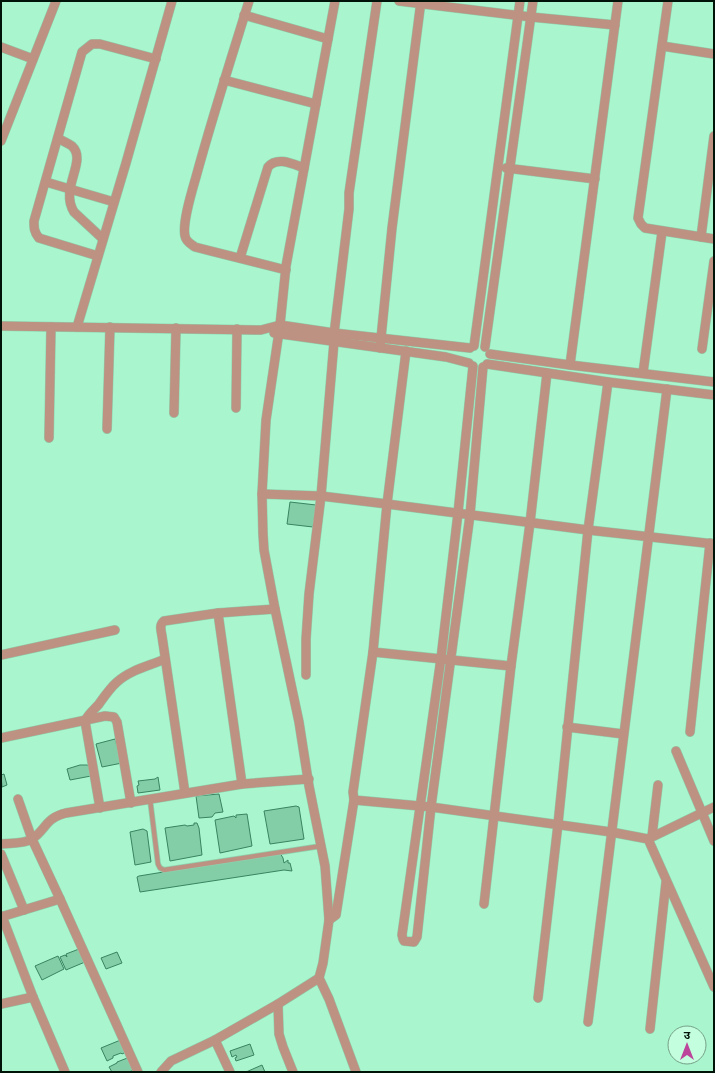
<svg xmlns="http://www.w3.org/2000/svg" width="715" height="1073" font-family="'Public Sans','Noto Sans Devanagari',sans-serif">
  <rect width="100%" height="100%" fill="#a9f5cd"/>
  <!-- building -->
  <g fill="#83cea7" stroke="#398461">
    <path d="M290,502L316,505L313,527L287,524Z"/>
    <path d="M115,739L122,763L102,767L96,744Z"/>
    <path d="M80,765H88L91,776L70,780L67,769Z"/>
    <path d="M4,774L7,785L2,787L1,775Z"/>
    <path d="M158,777L160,790L138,793L137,786L139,785L138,781L155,779Z"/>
    <path d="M219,794L223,812L215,813L212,817L199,818L196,796Z"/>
    <path d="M296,806L299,807L304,839L270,844L264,811Z"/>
    <path d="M247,814L252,846L220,853L215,820L234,816L236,818V815Z"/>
    <path d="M194,823H197L199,828L202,855L170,861L165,828L185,825L187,826L194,825Z"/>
    <path d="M143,829L147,831L151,862L135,865L130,832Z"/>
    <path d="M280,853L283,858L284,863L288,860V863H290L292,871L284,870L140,892L137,877L139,876Z"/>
    <path d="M79,949L85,962L66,970L60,957L65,955L67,957L66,954Z"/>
    <path d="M117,952L122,963L106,969L101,958Z"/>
    <path d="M58,956L64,969L42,980L35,966Z"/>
    <path d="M123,1039L126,1052L122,1054L121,1053L113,1056V1058L107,1061L101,1048Z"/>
    <path d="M250,1044L254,1055L236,1061L235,1058L237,1057L236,1055L232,1057L230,1051Z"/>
    <path d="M130,1057L134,1070L129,1072H112L109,1067L117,1063V1062Z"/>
    <path d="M262,1065L265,1072H246Z"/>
  </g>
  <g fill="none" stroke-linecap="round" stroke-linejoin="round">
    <defs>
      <path id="service" d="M150,799L158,864L160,868L164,870L321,846"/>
      <g id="minor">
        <path d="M249,1C231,59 212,118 196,177C192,191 182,223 185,236C186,242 191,244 195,247L286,270"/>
        <path d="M335,1L286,266L280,325L266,420L262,494L263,534L264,550L275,609L299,722L309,786L325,866L329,920L323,963L319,978L329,999L356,1072"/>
        <path d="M399,1L531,17L615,25"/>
        <path d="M668,1L638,218L641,224L645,228L714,239"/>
        <path d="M244,15L328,39"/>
        <path d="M662,46L714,54"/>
        <path d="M1,47L33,59"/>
        <path d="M224,80L316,104"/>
        <path d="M58,138C62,141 68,143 72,146C88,161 59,188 74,212L103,239"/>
        <path d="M1,141L56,1"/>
        <path d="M506,168L595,179"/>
        <path d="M46,182L114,202"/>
        <path d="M701,237L714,136"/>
        <path d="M98,256L39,238C34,232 34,228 34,221L82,52L92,44H100L156,59"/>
        <path d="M240,258L268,167C277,156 293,164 304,168"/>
        <path d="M1,326L261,330L280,325L334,333L470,348"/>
        <path d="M77,327L126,163L172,1"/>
        <path d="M274,333L446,357L469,363"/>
        <path d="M474,346L520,1"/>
        <path d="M485,347L533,1"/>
        <path d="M380,348L392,228L421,1"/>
        <path d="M702,349L714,261"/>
        <path d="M490,354L570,365L714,382"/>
        <path d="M487,364L608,382L714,395"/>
        <path d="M570,365L618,1"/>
        <path d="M473,366L458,513L441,658L402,935L403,939L404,941L414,942L417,937L431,807L470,515L483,367"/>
        <path d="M643,373L662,232"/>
        <path d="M236,408L237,329"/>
        <path d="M174,413L176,328"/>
        <path d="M107,429L110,327"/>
        <path d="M49,438L51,327"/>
        <path d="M262,494L321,496L387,504L588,530L714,544"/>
        <path d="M218,613L242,784"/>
        <path d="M373,652L511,666"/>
        <path d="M1,655L115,630"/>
        <path d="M306,675V639L309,594L321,496L334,342V334L349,209V193L377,1"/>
        <path d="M567,727L623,734"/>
        <path d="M690,732L710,543"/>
        <path d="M1,738L105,716L114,717L117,722L131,803"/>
        <path d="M676,751L714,841"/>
        <path d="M185,793L162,636C161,630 159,625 164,621L218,613L275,609"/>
        <path d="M18,799L32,839L60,899L138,1072"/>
        <path d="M354,800L431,807L611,832L648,839L714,987"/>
        <path d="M100,808L85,721C89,713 94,710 99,704C104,697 110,688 117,682C130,670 149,666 165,659"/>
        <path d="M652,836L658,785"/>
        <path d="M648,839L714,807"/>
        <path d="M1,844C10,843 24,844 32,839C46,830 45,818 66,813L242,784L309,779"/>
        <path d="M1,854L24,910"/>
        <path d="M484,904L511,666L530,523L547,373"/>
        <path d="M2,916L33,997L65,1072"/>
        <path d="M1,917L60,899"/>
        <path d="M329,920L336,915L354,800L353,792L373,652L387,504L406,351"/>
        <path d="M538,998L558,824L588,530L608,382"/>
        <path d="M1,1004L33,997"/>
        <path d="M278,1004L279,1034L283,1047L293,1072"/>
        <path d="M588,1022L667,389"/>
        <path d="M650,1029L666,882"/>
        <path d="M215,1040L230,1072"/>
        <path d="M161,1072L171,1061L215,1040L278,1004L319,978"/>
      </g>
    </defs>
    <!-- service casing -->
    <use href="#service" stroke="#8ed1ae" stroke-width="6"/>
    <!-- minor casing -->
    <use href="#minor" stroke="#8ed1ae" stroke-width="10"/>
    <!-- service -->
    <use href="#service" stroke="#bd9282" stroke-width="4.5"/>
    <!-- minor -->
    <use href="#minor" stroke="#bd9282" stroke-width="9"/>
  </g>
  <!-- border -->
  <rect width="715" height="1073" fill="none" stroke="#001309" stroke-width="4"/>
  <!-- north arrow -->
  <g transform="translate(687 1045)"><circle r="19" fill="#c3ffde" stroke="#75a189"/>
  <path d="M0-3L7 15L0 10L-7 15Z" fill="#bc449a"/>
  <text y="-6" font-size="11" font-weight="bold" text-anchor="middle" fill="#001309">उ</text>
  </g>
</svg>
